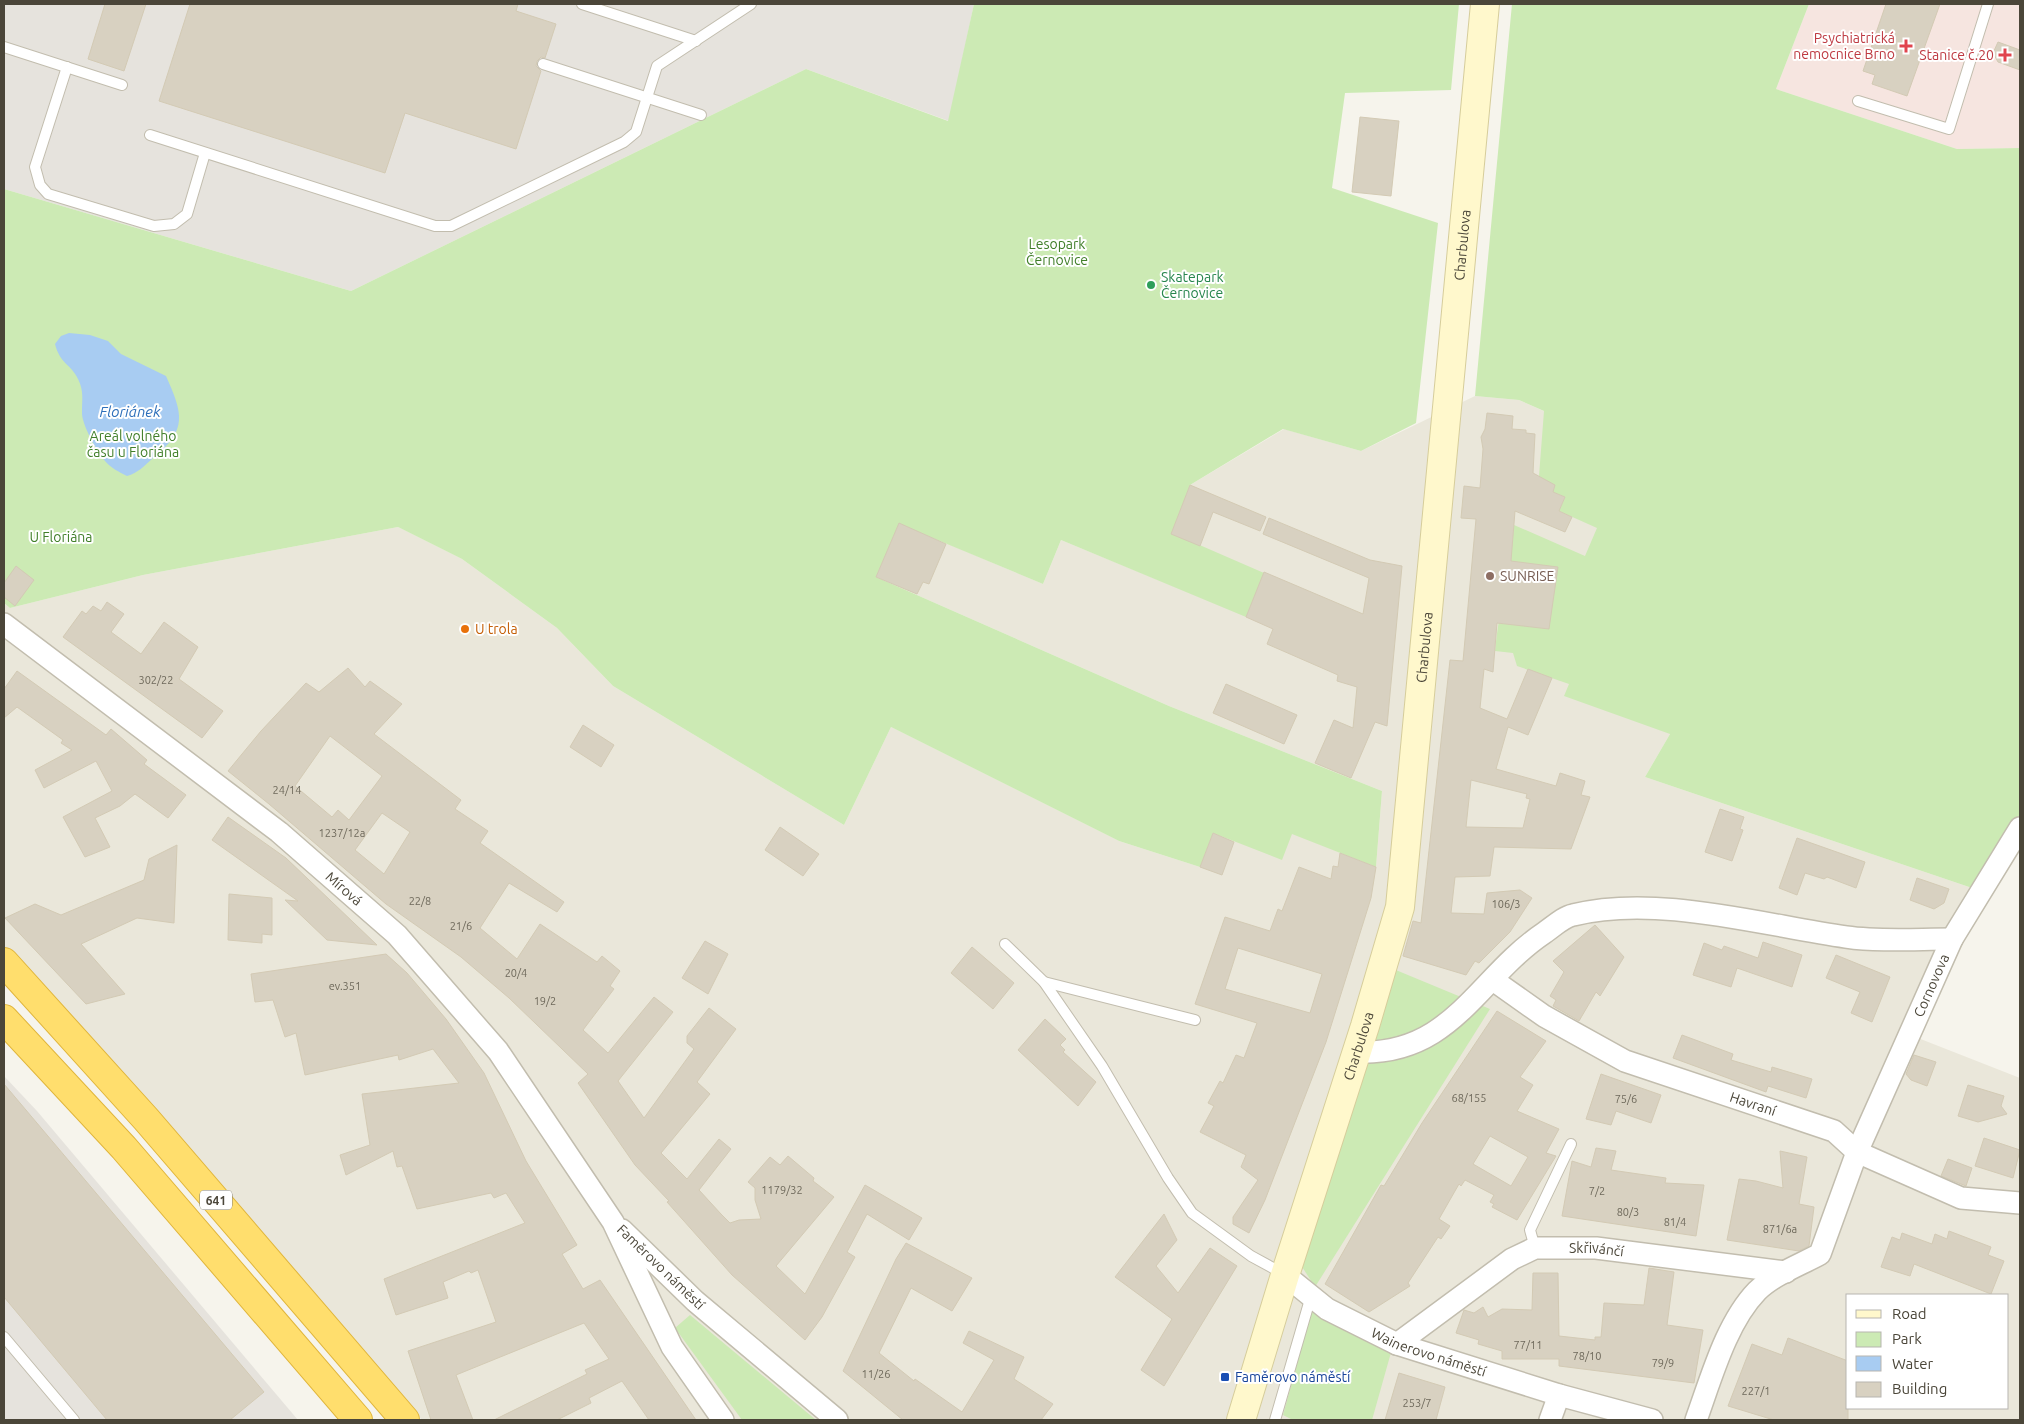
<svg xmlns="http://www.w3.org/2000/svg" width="2024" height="1424" font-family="Ubuntu,sans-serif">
  <rect width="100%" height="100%" fill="#f6f4ec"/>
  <!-- residential -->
  <path fill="#eae7da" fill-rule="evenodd" d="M1475,396L1519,400L1777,515L1670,734L1645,777L1975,889L1918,1038L2020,1078V1420H422L73,1017L4,947V603L10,608L143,575L398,527L462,559L557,628L613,686L844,825L891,727L1119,841L1200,867L1213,833H1292L1376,867L1382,791L1169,706L876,577L899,523L1043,584L1061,540L1246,616L1171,534L1190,485L1284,429L1361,451ZM1848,1295H2008V1408H1848Z"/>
  <!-- industrial -->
  <g fill="#e6e3dd">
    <path d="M4,4H974L949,121L806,69L351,291L4,189Z"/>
    <path d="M4,1076L37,1111L298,1420H4Z"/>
  </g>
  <!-- medical -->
  <path fill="#f6e5e0" d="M1809,4H2020V148L1957,149L1776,89Z"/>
  <!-- green -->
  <g fill="#cceab4">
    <path d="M974,4H1459L1451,90L1345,93L1332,188L1438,223L1416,423L1361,451L1283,429L1190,485L1172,533L1264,573L1246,617L1061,540L1043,584L899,524L876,577L1169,706L1382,791L1376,867L1292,834L1282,860L1213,833L1200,867L1119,841L891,727L844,825L613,686L557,628L462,559L398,527L143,575L10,608L4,603V189L351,291L806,69L948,121Z"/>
    <path d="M1512,4H1809L1776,89L1957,149L2020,148V815L1975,889L1645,777L1670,734L1564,696L1569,684L1517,666L1513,653L1495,651C1499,608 1511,567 1514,525L1585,556L1597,528L1559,511L1565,497L1553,492L1539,476L1544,411L1519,400L1475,396Z"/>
    <path d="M1391,968L1490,1009L1315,1287L1299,1262Z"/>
    <path d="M1312,1309L1392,1349L1372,1420H1293L1283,1415Z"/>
    <path d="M690,1315L816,1420H742L675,1328Z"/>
  </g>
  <!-- water -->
  <path fill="#a8ccf2" d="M69,333L90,335L108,341L121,354L166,376C183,414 188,430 153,458C144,466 138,473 127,476C119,472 111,468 105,461C97,452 81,423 82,412C82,399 84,391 78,379C71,364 60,364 55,344L61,336Z"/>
  <!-- building -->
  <g fill="#d8d1c1" stroke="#d3cab4" fill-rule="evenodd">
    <path d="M105,4H146L124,71L88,59Z"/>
    <path d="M190,4H518L516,11L556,24L545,58L541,57L537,61L536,66L541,71L516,149L405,113L385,173L159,101Z"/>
    <path d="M1886,4H1940L1907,96L1872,84L1875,75L1863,71Z"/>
    <path d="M1998,42L2020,50V70L1998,62L1993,53Z"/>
    <path d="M1360,117L1399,121L1391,196L1352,192Z"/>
    <path d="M1487,413L1513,416L1512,429L1526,430V433L1535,434L1533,473L1555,485L1553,492L1565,497L1559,511L1572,517L1565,532L1515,511L1511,561L1558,567L1549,629L1497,623L1493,672L1484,669L1480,708L1507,719L1528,669L1552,678L1528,735L1508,727L1496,769L1556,786L1560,773L1585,781L1581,795L1590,797L1571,849L1494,847L1490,876L1455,877L1451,913L1484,914L1487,893L1520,890L1532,898L1510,932L1479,963L1475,961L1466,975L1403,956L1413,921L1421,923L1450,660L1463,661L1476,519L1461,518L1464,486L1480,488L1483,449L1481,437L1485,429ZM1471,780L1527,794L1526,798L1530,799L1523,828L1466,827Z"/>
    <path d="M1190,485L1266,517L1260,531L1213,512L1200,546L1171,534Z"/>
    <path d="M1269,518L1370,560L1402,566L1387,726L1375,722L1351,778L1315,763L1334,720L1353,728L1357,687L1337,681L1338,675L1267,644L1273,629L1246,617L1264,572L1363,614L1369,578L1263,534Z"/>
    <path d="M899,523L946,544L929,584L923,582L917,594L876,577Z"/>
    <path d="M16,566L34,580L15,606L4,597V583Z"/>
    <path d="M107,602L124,614L111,632L141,654L164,622L198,647L179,679L223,711L202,738L63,637L82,611L86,614L93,606L101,611Z"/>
    <path d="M348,668L365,687L370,681L402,704L374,734L461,800L455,809L488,831L480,843L564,902L557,912L509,883L480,928L517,959L540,924L597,962L602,956L620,971L610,986L614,989L583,1030L608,1053L654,997L673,1012L618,1081L644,1118L694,1049L687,1043V1036L709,1008L736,1029L697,1082L710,1094L661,1153L687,1179L719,1139L731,1149L699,1190L721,1214L730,1223L739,1220L761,1219L755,1200V1188L748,1182L770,1157L780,1165L788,1156L814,1178L813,1181L834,1197L776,1266L805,1294L865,1185L922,1218L909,1240L867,1214L847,1252L855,1257L822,1317L805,1340L732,1275L667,1202L669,1201L635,1165L578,1083L588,1074L509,998L461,957L386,904L269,804L228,771L261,731L306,683L319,692ZM330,736L382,776L349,820L338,810L332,817L295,786ZM382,813L410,832L384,874L355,850Z"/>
    <path d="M17,671L106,735L111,729L147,760L144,764L186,795L168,818L135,794L120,806L95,818L110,847L85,857L63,817L112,791L96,761L44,788L35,770L72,750L61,743L63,740L17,707L4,718V689Z"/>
    <path d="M1226,684L1297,715L1284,744L1213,713Z"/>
    <path d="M583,725L614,745L601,767L570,747Z"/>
    <path d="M1720,809L1744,817L1740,829L1743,830L1732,861L1705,852Z"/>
    <path d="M228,817L286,858L377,945L327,940L285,900L298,901L212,840Z"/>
    <path d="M780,827L819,854L803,876L765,850Z"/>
    <path d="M1213,833L1234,842L1222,875L1200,867Z"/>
    <path d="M1797,838L1865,862L1856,888L1827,877L1824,879L1805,873L1797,895L1779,888Z"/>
    <path d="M177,845L174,923L137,918L81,944L125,994L86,1004L5,918L35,904L61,915L144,880L149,859Z"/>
    <path d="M1340,853L1376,867L1371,898L1326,1042L1265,1200L1249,1233L1233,1224V1217L1258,1180L1241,1167L1246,1155L1200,1132L1214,1106L1208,1103L1220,1081L1223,1083L1236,1055L1244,1058L1257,1023L1195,1004L1225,917L1270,931L1278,909L1282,911L1299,867L1331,879L1333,866L1338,867ZM1238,948L1322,974L1310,1013L1225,989Z"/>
    <path d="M1917,878L1949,889L1944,903L1934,909L1910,900Z"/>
    <path d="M229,894L272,898V935L262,934V943L228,940Z"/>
    <path d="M1595,925L1624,957L1600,996L1596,992L1579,1021L1553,1006L1556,1000L1550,996L1564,972L1553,961Z"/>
    <path d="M705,941L728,954L708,994L682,978Z"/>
    <path d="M1763,942L1802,955L1792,987L1737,968L1731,987L1693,975L1704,943L1722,950L1724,946L1758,958Z"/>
    <path d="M972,947L1014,983L993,1009L951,973Z"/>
    <path d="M386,954L407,973L446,1019L484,1073L526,1161L577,1245L562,1254L583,1289L600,1280L696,1420H649L622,1381L589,1398L591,1403L557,1420H494L587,1374L585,1370L609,1359L584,1323L456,1375L473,1420H431L408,1351L496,1322L478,1270L471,1273L469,1271L443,1282L448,1298L396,1315L384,1279L525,1223L506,1193L494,1198L491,1193L417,1209L402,1166L397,1167L393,1151L346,1175L340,1155L370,1145L362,1094L459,1083L433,1049L399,1060L398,1055L305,1075L296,1033L285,1037L273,1000L255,1002L251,974Z"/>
    <path d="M1836,955L1890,977L1872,1022L1851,1013L1860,992L1826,978Z"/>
    <path d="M1497,1011L1546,1041L1520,1077L1533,1085L1517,1111L1559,1129L1546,1153L1556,1156L1517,1220L1492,1207L1494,1204L1490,1202L1494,1195L1465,1180L1461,1186L1459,1184L1439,1219L1450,1226L1441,1239L1438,1237L1408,1283L1410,1286L1369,1312L1325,1284L1381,1185L1384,1186L1422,1123ZM1490,1136L1528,1157L1511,1186L1473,1164Z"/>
    <path d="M1045,1019L1066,1039L1060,1045L1065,1050L1063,1052L1096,1082L1078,1106L1018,1050Z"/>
    <path d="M1682,1035L1733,1054L1731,1060L1771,1072L1772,1067L1812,1079L1806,1098L1768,1086L1766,1092L1673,1058Z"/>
    <path d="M1914,1055L1936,1062L1927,1086L1911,1080L1906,1074Z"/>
    <path d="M1601,1074L1661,1095L1651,1123L1616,1111L1611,1125L1586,1119Z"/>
    <path d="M4,1084L264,1392L230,1420H107L4,1297Z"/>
    <path d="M1968,1085L2004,1096L2001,1106L2007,1114L1978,1122L1958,1116Z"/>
    <path d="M1984,1138L2020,1150L2013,1178L1975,1166Z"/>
    <path d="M1596,1148L1616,1151L1611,1170L1666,1178L1665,1183L1704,1185L1696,1236L1562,1216L1572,1161L1591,1167Z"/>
    <path d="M1780,1151L1807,1157L1799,1204L1814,1207L1809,1246L1799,1251L1727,1240L1739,1179L1756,1181L1783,1188Z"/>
    <path d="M1948,1159L1972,1168L1966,1186L1941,1176Z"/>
    <path d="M1164,1214L1177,1240L1156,1266L1178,1293L1210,1248L1237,1266L1164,1386L1141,1370L1172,1319L1115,1277Z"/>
    <path d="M1949,1231L1991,1247L1988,1255L2004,1261L1991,1294L1914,1264L1910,1276L1881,1267L1892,1237L1900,1240L1902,1233L1932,1244L1935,1234L1947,1239Z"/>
    <path d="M906,1243L972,1278L952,1311L911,1288L879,1353L914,1381L915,1379L962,1412L994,1360L963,1343L969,1331L1024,1357L1014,1379L1053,1404L1041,1420H903L843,1371L896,1259Z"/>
    <path d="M1649,1268L1674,1272L1667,1325L1703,1330L1694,1383L1559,1366V1359H1502V1351L1478,1344L1479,1340L1456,1333L1464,1310L1474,1313L1483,1307L1488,1317L1502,1309L1532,1310L1533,1273H1558L1559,1336L1595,1340V1337H1601L1604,1303L1644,1305Z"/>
    <path d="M1788,1338L1848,1361V1420H1774L1728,1406L1752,1344L1782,1355Z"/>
    <path d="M1399,1373L1445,1387L1436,1420H1385Z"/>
  </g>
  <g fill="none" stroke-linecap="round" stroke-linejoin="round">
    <defs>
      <g id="lane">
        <path d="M582,4L696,41"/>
        <path d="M4,47L122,85"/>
        <path d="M543,64L701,115"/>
        <path d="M67,67L35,167L40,185L48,194L154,226L174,224L187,214L205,153"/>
        <path d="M1858,101L1949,129L1988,4"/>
        <path d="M150,135L435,226H451L624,142L636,132L657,66L751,4"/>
        <path d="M1005,944L1044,982L1102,1066L1168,1178L1192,1213L1251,1256L1284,1274"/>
        <path d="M1044,982L1195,1020"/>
        <path d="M1535,1248L1530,1230L1571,1144"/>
        <path d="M4,1337L74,1420"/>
        <path d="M1275,1420L1311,1296"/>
      </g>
      <g id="street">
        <path id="s1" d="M4,624L279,832L397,935L498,1051L613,1222L672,1347L723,1420"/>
        <path id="s2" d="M1493,980L1544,1016L1625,1061L1834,1131L1857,1152L1961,1198L2020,1203"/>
        <path d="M1357,1052C1452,1056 1477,978 1544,933C1553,927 1563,917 1573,915C1656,894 1762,925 1846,937C1880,942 1917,939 1952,939"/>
        <path d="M622,1230L695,1301L837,1420"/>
        <path id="s3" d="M1285,1275L1327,1309L1397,1344L1559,1395L1652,1420"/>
        <path id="s4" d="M1397,1344L1512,1259L1535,1248H1596L1786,1272"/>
        <path d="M1550,1420L1559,1395"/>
        <path id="s5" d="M1696,1420C1711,1379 1726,1323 1757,1291C1773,1275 1800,1265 1820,1254L1857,1152L1952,939L2020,828"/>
      </g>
      <g id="secondary">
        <path id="s6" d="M1241,1420L1285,1275L1365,1026L1400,907L1485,4"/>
      </g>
      <g id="highway">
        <path d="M4,962L146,1119L405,1420"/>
        <path d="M4,1019L124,1148L358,1420"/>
      </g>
    </defs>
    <!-- lane casing -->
    <use href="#lane" stroke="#c2bdae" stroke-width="12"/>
    <!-- street casing -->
    <use href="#street" stroke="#c2bdae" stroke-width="24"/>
    <!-- secondary casing -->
    <use href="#secondary" stroke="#d6cd9b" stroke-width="30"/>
    <!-- highway casing -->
    <use href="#highway" stroke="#e0b53b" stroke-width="30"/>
    <!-- lane -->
    <use href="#lane" stroke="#fff" stroke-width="10"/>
    <!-- street -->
    <use href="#street" stroke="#fff" stroke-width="21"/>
    <!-- secondary -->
    <use href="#secondary" stroke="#fff8cc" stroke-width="28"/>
    <!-- highway -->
    <use href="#highway" stroke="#ffde6d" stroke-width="28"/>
  </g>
  <!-- markers -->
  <g fill="#e0444e" stroke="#fff" stroke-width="2">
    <path d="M1903.5 38.5h5v5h5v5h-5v5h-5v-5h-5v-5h5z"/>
    <path d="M2002.5 47.5h5v5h5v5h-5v5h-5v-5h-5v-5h5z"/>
  </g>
  <circle fill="#2e9e5b" stroke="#fff" stroke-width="2" cx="1151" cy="285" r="5"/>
  <circle fill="#8d6e63" stroke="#fff" stroke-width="2" cx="1490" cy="576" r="5"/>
  <circle fill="#e8710a" stroke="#fff" stroke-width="2" cx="465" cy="629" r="5"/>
  <rect fill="#1a4fb4" stroke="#fff" stroke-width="2" x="1220" y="1372" width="10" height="10" rx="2.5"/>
  <g text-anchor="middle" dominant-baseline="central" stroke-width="4" stroke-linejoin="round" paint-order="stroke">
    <!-- number labels -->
    <g font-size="11" fill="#6e695b">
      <text x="156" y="680">302/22</text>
      <text x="287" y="790">24/14</text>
      <text x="342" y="833">1237/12a</text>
      <text x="420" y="901">22/8</text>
      <text x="1506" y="904">106/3</text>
      <text x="461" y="926">21/6</text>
      <text x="516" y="973">20/4</text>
      <text x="345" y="986">ev.351</text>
      <text x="545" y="1001">19/2</text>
      <text x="1469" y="1098">68/155</text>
      <text x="1626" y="1099">75/6</text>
      <text x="782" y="1190">1179/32</text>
      <text x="1597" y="1191">7/2</text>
      <text x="1628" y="1212">80/3</text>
      <text x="1675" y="1222">81/4</text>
      <text x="1780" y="1229">871/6a</text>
      <text x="1528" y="1345">77/11</text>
      <text x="1587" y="1356">78/10</text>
      <text x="1663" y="1363">79/9</text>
      <text x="876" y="1374">11/26</text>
      <text x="1756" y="1391">227/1</text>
      <text x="1417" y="1403">253/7</text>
    </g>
    <!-- shield labels -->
    <rect fill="#fff" stroke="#817e74" stroke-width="1" x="200" y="1190.5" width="32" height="19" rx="4"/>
    <g font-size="12" font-weight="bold" fill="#4b4639">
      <text x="216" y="1200">641</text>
    </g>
    <!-- health labels -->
    <g font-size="14" fill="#be3a42" stroke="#fff" text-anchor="end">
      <text x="1895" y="38">Psychiatrická<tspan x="1895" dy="16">nemocnice Brno</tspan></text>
      <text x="1994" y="55">Stanice č.20</text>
    </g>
    <!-- park labels -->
    <g font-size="14" fill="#417f2a" stroke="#fff">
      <text x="1057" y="244">Lesopark<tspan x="1057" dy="16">Černovice</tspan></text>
      <text x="133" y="436">Areál volného<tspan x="133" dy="16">času u Floriána</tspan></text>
      <text x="61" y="537">U Floriána</text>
    </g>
    <!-- street labels -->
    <g font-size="14" fill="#4b4639" stroke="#fff">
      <text stroke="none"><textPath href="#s6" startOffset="1202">Charbulova</textPath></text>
      <text stroke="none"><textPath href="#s6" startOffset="798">Charbulova</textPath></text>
      <text stroke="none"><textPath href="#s1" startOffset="431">Mírová</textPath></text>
      <text stroke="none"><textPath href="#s5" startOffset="508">Cornovova</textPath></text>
      <text stroke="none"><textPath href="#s6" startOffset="392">Charbulova</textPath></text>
      <text stroke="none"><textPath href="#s2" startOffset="290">Havraní</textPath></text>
      <text stroke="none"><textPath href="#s4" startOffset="230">Skřivánčí</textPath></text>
      <text transform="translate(661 1267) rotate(44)">Faměrovo náměstí</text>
      <text stroke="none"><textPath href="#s3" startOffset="165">Wainerovo náměstí</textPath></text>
    </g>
    <!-- leisure labels -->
    <g font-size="14" fill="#27864d" stroke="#fff" text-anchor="start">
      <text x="1161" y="277">Skatepark<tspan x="1161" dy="16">Černovice</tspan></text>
    </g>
    <!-- education labels -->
    <g font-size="14" fill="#785e54" stroke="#fff" text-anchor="start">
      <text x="1500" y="576">SUNRISE</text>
    </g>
    <!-- food labels -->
    <g font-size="14" fill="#c56008" stroke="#fff" text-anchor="start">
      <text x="475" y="629">U trola</text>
    </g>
    <!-- transit labels -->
    <g font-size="14" fill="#164399" stroke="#fff" text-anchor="start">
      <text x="1235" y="1377">Faměrovo náměstí</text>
    </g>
    <!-- water labels -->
    <g font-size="15" font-style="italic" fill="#2f70ba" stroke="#fff">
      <text x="130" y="411">Floriánek</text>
    </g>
  </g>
  <!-- border -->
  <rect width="2024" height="1424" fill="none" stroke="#4b4639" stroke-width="10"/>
  <!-- legend -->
  <rect x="1846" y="1294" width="162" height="115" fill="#ffffff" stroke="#b7b5b0"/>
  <rect x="1856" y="1310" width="25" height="8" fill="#fff8cc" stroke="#b7b5b0"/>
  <text x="1892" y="1319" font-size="15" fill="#4b4639">Road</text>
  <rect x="1856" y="1332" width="25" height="15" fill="#cceab4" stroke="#b7b5b0"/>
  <text x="1892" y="1344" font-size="15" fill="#4b4639">Park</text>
  <rect x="1856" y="1356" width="25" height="15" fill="#a8ccf2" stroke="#b7b5b0"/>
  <text x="1892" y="1369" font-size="15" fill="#4b4639">Water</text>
  <rect x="1856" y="1382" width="25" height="15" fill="#d8d1c1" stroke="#b7b5b0"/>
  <text x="1892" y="1394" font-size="15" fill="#4b4639">Building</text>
</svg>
